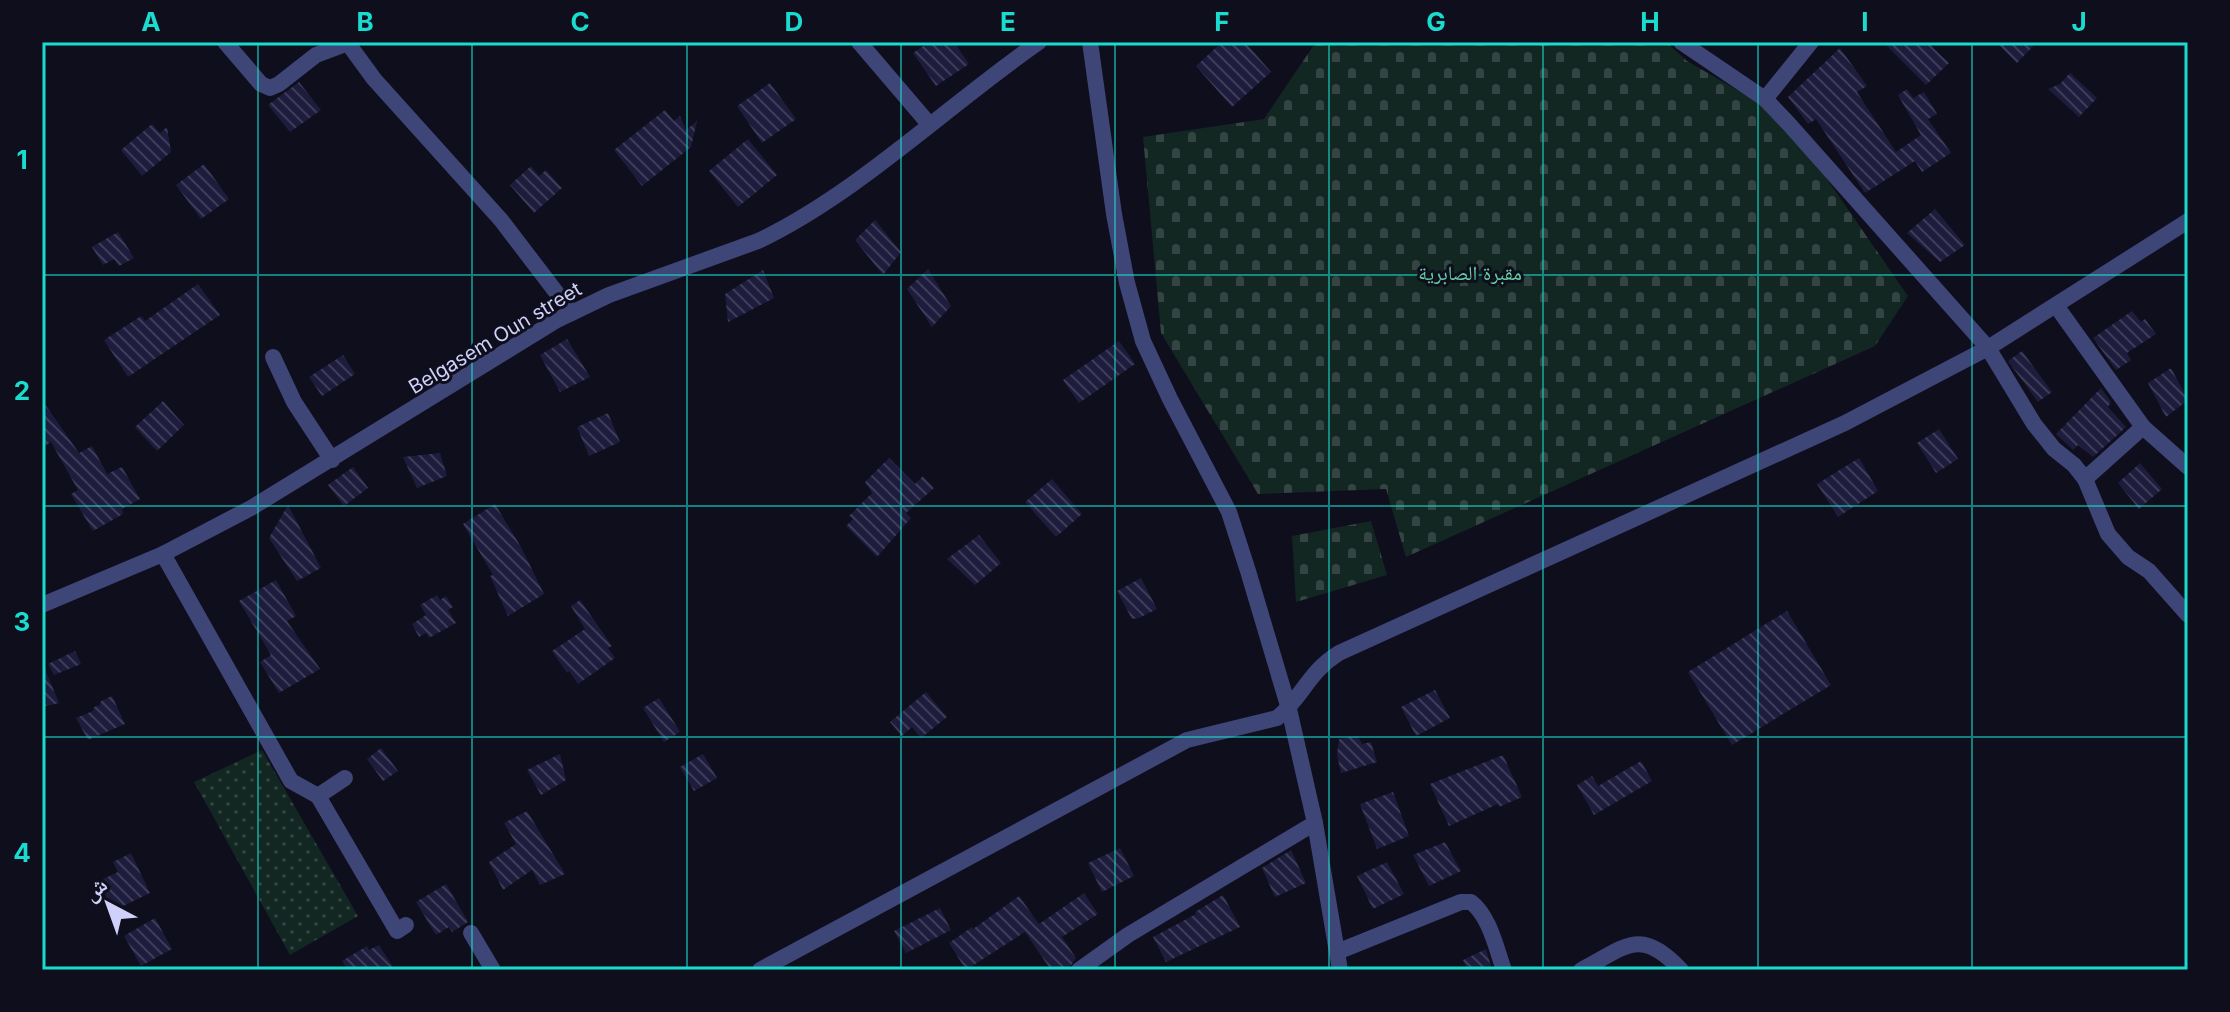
<svg xmlns="http://www.w3.org/2000/svg" width="2230" height="1012" font-family="Inter,'Noto Naskh Arabic',sans-serif">
  <defs>
    <pattern id="cemetery-stones" width="16" height="16" patternUnits="userSpaceOnUse" patternTransform="scale(2)"><rect width="16" height="16" fill="#122622"/><path d="M2 7V4a2 2 0 0 1 4 0v3zM10 15v-3a2 2 0 0 1 4 0v3z" fill="#334443"/></pattern>
    <pattern id="park-dots" width="8" height="8" patternUnits="userSpaceOnUse" patternTransform="scale(2)"><rect width="8" height="8" fill="#122622"/><path d="M2 2h.1M6 6h.1" fill="none" stroke="#334443" stroke-width="1.8" stroke-linecap="round"/></pattern>
    <pattern id="building-back-hatch" width="6" height="6" patternUnits="userSpaceOnUse" patternTransform="scale(2)"><rect width="6" height="6" fill="#1d1c3c"/><path d="M-1 5l2 2M0 0l6 6M5-1l2 2" fill="none" stroke="#3d3c59"/></pattern>
  </defs>
  <rect width="100%" height="100%" fill="#0e0e1d"/>
  <!-- cemetery -->
  <g fill="url(#cemetery-stones)">
    <path d="M1316,42H1666L1687,61L1784,117L1908,296L1875,346L1406,557L1386,489L1258,494L1161,333L1143,137L1264,119Z"/>
    <path d="M1371,521L1387,575L1296,602L1292,536Z"/>
  </g>
  <!-- park -->
  <path fill="url(#park-dots)" d="M262,750L358,916L290,955L194,782Z"/>
  <!-- building -->
  <g fill="url(#building-back-hatch)">
    <path d="M929,42H954L969,64L936,86L913,53Z"/>
    <path d="M1222,42H1245L1271,72L1232,107L1196,66Z"/>
    <path d="M1883,42H1927L1949,63L1926,85Z"/>
    <path d="M1996,42H2037L2017,63Z"/>
    <path d="M1840,48L1867,86L1857,92L1896,152L1921,135L1898,95L1907,89L1913,98L1924,92L1937,114L1928,119L1951,153L1922,172L1915,161L1865,193L1816,119L1808,124L1788,97Z"/>
    <path d="M2070,73L2097,98L2079,117L2048,89L2060,84Z"/>
    <path d="M299,82L321,110L290,132L268,105Z"/>
    <path d="M770,83L796,119L762,143L737,106Z"/>
    <path d="M665,110L674,121L680,116L686,130L697,121L691,147L642,186L614,150Z"/>
    <path d="M152,124L160,133L167,127L171,152L142,176L121,150Z"/>
    <path d="M748,139L777,175L738,207L709,171Z"/>
    <path d="M204,164L229,199L201,219L176,185Z"/>
    <path d="M531,166L539,176L546,170L562,188L534,213L510,185Z"/>
    <path d="M1935,209L1965,245L1940,262L1907,233Z"/>
    <path d="M875,220L901,252L883,275L855,240Z"/>
    <path d="M118,232L134,258L119,266L114,259L103,265L92,247Z"/>
    <path d="M928,269L951,306L932,327L907,289Z"/>
    <path d="M763,270L774,298L728,322L725,294Z"/>
    <path d="M198,284L220,315L128,377L104,340L141,316L145,321Z"/>
    <path d="M2132,311L2141,322L2145,319L2156,334L2127,353L2131,360L2116,370L2093,338Z"/>
    <path d="M567,339L590,377L560,392L540,355Z"/>
    <path d="M1119,341L1135,364L1079,403L1063,380Z"/>
    <path d="M2022,351L2052,392L2038,402L2008,361Z"/>
    <path d="M343,355L355,374L322,396L309,377Z"/>
    <path d="M2171,368L2188,400L2166,417L2148,383Z"/>
    <path d="M2101,388L2111,402L2108,407L2126,427L2093,457L2078,445L2073,450L2056,434Z"/>
    <path d="M42,400L79,453L92,446L107,474L122,467L140,499L122,509L123,514L93,531L71,494L78,490L51,442L42,448Z"/>
    <path d="M163,401L184,425L157,451L135,427Z"/>
    <path d="M608,413L620,442L589,456L577,427Z"/>
    <path d="M1939,429L1958,459L1936,473L1917,443Z"/>
    <path d="M440,453L447,476L417,488L403,457Z"/>
    <path d="M889,458L915,484L923,476L934,488L906,513L911,518L877,557L846,526L853,519L849,516L872,493L865,482Z"/>
    <path d="M1859,458L1878,491L1838,517L1817,484Z"/>
    <path d="M2140,463L2162,489L2139,509L2118,483Z"/>
    <path d="M353,467L368,488L344,506L328,485Z"/>
    <path d="M1052,479L1082,514L1056,537L1025,502Z"/>
    <path d="M495,504L521,547L544,594L508,616L490,576L493,575L463,524Z"/>
    <path d="M288,505L321,568L297,581L269,538Z"/>
    <path d="M979,535L1001,563L975,585L947,559Z"/>
    <path d="M1141,578L1157,609L1139,618L1132,619L1117,591Z"/>
    <path d="M276,580L296,616L287,621L320,669L279,693L260,662L271,655L239,601Z"/>
    <path d="M437,595L440,600L446,596L453,607L448,610L456,623L429,638L426,633L419,637L412,624L426,615L420,605Z"/>
    <path d="M580,600L612,646L608,648L615,658L578,684L569,671L567,673L552,651L585,629L571,606Z"/>
    <path d="M1787,611L1831,685L1732,745L1688,672Z"/>
    <path d="M75,651L81,664L54,675L48,664Z"/>
    <path d="M42,662L59,703L42,707Z"/>
    <path d="M1435,690L1450,718L1416,736L1401,707Z"/>
    <path d="M926,692L947,717L921,738L912,727L902,736L890,722Z"/>
    <path d="M112,696L125,724L88,740L76,718L93,711L94,707L100,705L101,701Z"/>
    <path d="M659,698L680,732L664,742L643,708Z"/>
    <path d="M1358,736L1362,744L1371,742L1377,762L1341,773L1337,755L1339,739Z"/>
    <path d="M381,748L398,771L383,781L367,759Z"/>
    <path d="M560,754L566,780L541,795L527,770Z"/>
    <path d="M703,754L717,778L694,791L680,767Z"/>
    <path d="M1503,755L1522,797L1499,807L1498,804L1449,826L1430,784Z"/>
    <path d="M1641,761L1652,781L1594,815L1577,785L1592,776L1598,786Z"/>
    <path d="M1393,792L1409,836L1377,849L1360,804Z"/>
    <path d="M527,811L565,874L540,885L532,870L503,890L489,862L516,844L504,823Z"/>
    <path d="M1445,842L1461,871L1429,886L1413,855Z"/>
    <path d="M1120,848L1134,876L1102,892L1088,863Z"/>
    <path d="M1291,850L1306,883L1275,897L1262,868Z"/>
    <path d="M131,853L150,893L113,911L99,881L118,872L113,862Z"/>
    <path d="M1387,862L1404,894L1373,909L1357,876Z"/>
    <path d="M446,884L468,922L452,932L449,927L436,935L416,902Z"/>
    <path d="M1084,893L1098,914L1062,937L1076,958L1068,970H1051L1025,932L966,970L949,943L972,927L973,929L1019,896L1039,924Z"/>
    <path d="M1223,895L1240,927L1166,962L1153,937L1196,914L1195,912Z"/>
    <path d="M940,908L951,930L906,953L894,931Z"/>
    <path d="M155,918L172,949L141,966L124,936Z"/>
    <path d="M379,945L395,970H348L342,961L367,946L369,950Z"/>
    <path d="M1486,949L1492,970H1467L1463,960Z"/>
  </g>
  <g fill="none" stroke-linecap="round" stroke-linejoin="round">
    <!-- minor -->
    <g stroke="#3e4577" stroke-width="16">
      <path d="M225,42L261,84L270,88L279,84L316,55L348,43"/>
      <path d="M347,42L374,79L501,220L572,313"/>
      <path d="M859,42L929,124"/>
      <path d="M1681,42L1765,99L1788,123L1988,348L2034,424L2054,449L2074,465L2085,479L2143,427L2057,307"/>
      <path d="M1765,99L1811,42"/>
      <path d="M273,357L294,402L332,460"/>
      <path d="M2143,427L2188,467"/>
      <path d="M2085,479L2108,534L2128,557L2149,571L2188,615"/>
      <path d="M163,554L291,781L318,796"/>
      <path d="M42,605L163,554L251,508L557,320L609,295L758,241C857,194 948,105 1039,42"/>
      <path d="M345,778L318,796L397,931L406,925"/>
      <path d="M471,933L493,970"/>
      <path d="M1337,952L1461,902H1471C1490,917 1496,948 1504,970"/>
      <path d="M760,970L1187,740L1277,718C1303,697 1308,672 1339,653L1845,423L1988,348L2188,221"/>
      <path d="M1079,970L1128,935L1315,823"/>
      <path d="M1581,970C1626,947 1640,926 1681,970"/>
    </g>
    <!-- tertiary -->
    <path stroke="#3e4577" stroke-width="16" d="M1090,42L1114,214L1127,283L1143,341L1170,399L1229,512L1248,571L1289,709L1315,823L1340,970"/>
  </g>
  <!-- grid -->
  <path fill="none" stroke="#19dccf" stroke-width="2" stroke-opacity="0.55" d="M258,42V970M472,42V970M687,42V970M901,42V970M1115,42V970M1329,42V970M1543,42V970M1758,42V970M1972,42V970M42,275H2188M42,506H2188M42,737H2188"/>
  <g text-anchor="middle" dominant-baseline="central" stroke-width="6" stroke-linejoin="round" paint-order="stroke">
    <!-- park labels -->
    <g font-size="20" fill="#64d0a4" stroke="#0e0e1d">
      <text x="1470" y="273">مقبرة الصابرية</text>
    </g>
    <!-- street labels -->
    <g font-size="20" fill="#cfd1fa" stroke="#0e0e1d">
      <text transform="translate(495 338) rotate(-31)">Belgasem Oun street</text>
    </g>
  </g>
  <!-- border -->
  <rect width="2230" height="1012" fill="none" stroke="#0e0e1d" stroke-width="88"/>
  <!-- north arrow -->
  <g transform="translate(108 904) rotate(319)" stroke="#0e0e1d" stroke-width="6" paint-order="stroke">
  <path d="M0-6L14 30L0 20L-14 30Z" fill="#cfd1fa"/>
  <text y="-12" font-size="22" font-weight="bold" text-anchor="middle" fill="#cfd1fa">ش</text>
  </g>
  <rect x="44" y="44" width="2142" height="924" fill="none" stroke="#19dccf" stroke-width="3"/>
  <g font-size="26" text-anchor="middle" font-weight="bold" fill="#19dccf">
    <text x="151" y="31">A</text>
    <text x="365" y="31">B</text>
    <text x="580" y="31">C</text>
    <text x="794" y="31">D</text>
    <text x="1008" y="31">E</text>
    <text x="1222" y="31">F</text>
    <text x="1436" y="31">G</text>
    <text x="1650" y="31">H</text>
    <text x="1865" y="31">I</text>
    <text x="2079" y="31">J</text>
    <text x="22" y="169">1</text>
    <text x="22" y="400">2</text>
    <text x="22" y="631">3</text>
    <text x="22" y="862">4</text>
  </g>
</svg>
